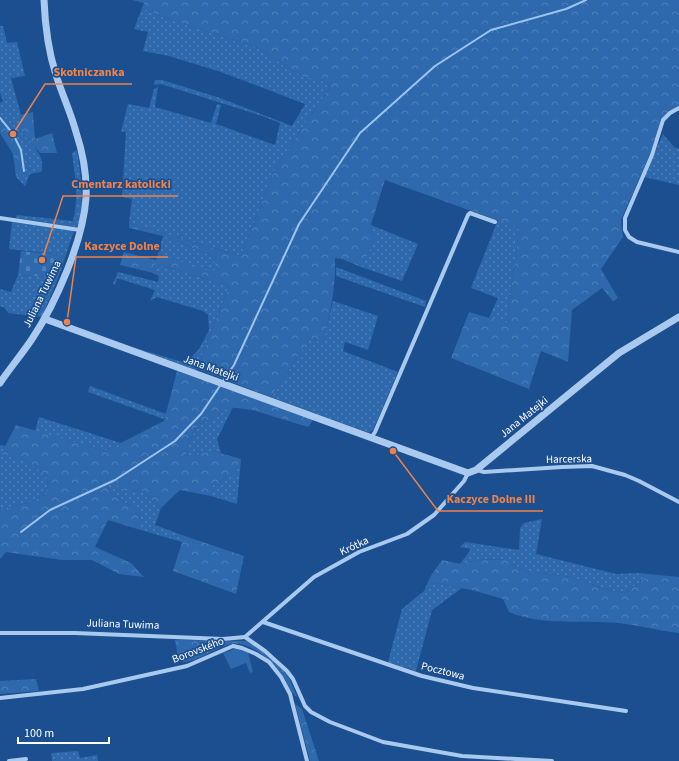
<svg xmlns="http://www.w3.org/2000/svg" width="679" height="761" font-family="'Source Sans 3',sans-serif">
  <defs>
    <pattern id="grass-dots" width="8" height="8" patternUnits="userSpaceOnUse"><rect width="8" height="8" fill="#2e69ad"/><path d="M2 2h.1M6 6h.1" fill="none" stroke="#4d80b9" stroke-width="1.8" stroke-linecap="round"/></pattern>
    <pattern id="forest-crowns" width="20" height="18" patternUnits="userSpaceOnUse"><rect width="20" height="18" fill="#2e69ad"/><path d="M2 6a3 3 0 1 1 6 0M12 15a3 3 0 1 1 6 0" fill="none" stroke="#4d80b9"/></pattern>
    <pattern id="cemetery-stones" width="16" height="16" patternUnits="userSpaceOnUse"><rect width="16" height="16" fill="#2e69ad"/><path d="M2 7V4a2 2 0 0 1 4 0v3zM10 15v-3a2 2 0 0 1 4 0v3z" fill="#4d80b9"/></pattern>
  </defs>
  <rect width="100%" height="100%" fill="#1b4f8f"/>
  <!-- grass -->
  <g fill="url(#grass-dots)">
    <path d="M142,8L171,20L254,46L305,78L316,77L330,87L275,168L241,256L129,223L132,199L122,197L126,132H121L128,104L149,108L154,89L158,87L155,107L211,123L217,104L221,105L216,124L275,145L280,123L262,116L161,84L154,85L155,80H162L220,98L292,126L305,104L221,72L169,56L143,51L148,32L134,29Z"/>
    <path d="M0,26H3L7,43L17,42L25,76L11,78L21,115L18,128C27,139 48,157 41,172L30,174L25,186L16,177L25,173C20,160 14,130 2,123L0,124V103L3,101L0,93Z"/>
    <path d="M663,134L674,147L679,149V185L644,177Z"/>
    <path d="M77,150C81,175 84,200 79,225L76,227L16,218L17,215L73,221C79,198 75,176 72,153Z"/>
    <path d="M498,220L519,228L507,323L489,318L498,298L471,288Z"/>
    <path d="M12,222L74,231L66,255L9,249Z"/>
    <path d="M371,225L418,244L402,281L361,267L375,239L370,228Z"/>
    <path d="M163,236L210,255L218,266L212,273L158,254Z"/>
    <path d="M155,264L229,286L196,371L132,347L186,363L199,349L209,330L208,315L203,311L157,297L150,301L155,290L117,278L115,285L113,284L118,272L158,282L159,276L153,273Z"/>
    <path d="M336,267L426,301L425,307L336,276Z"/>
    <path d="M18,275L58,278L42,317L8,313L5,308L0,306V289L11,292Z"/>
    <path d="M333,301L378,316L368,350L345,342L343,351L398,372L373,430L369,433L271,397L310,338L323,343Z"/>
    <path d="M90,386L166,414L164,419L88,392Z"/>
    <path d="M229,407H233L217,439L221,453L213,451L186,461L187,448L196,428Z"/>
    <path d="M39,417L121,443L105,451L35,431Z"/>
    <path d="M0,445L6,446L2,454C25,460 31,461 48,479L47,494L28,503L0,509Z"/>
    <path d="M241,459L237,504L211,496V485L235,474Z"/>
    <path d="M107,477L124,490L142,491L161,508L155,525L182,535V542L134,528L140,522L139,511L109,492Z"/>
    <path d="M542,519L536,554L616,574L638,573L644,579L625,593L609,590L571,577L526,571L504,559L479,560L460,564L471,549L460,547L465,542L519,550L520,528L524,523Z"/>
    <path d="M428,582L462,588L432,610L416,671L388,662L402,609L424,591Z"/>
    <path d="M78,751L80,758L97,755L98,761H52L51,753Z"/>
  </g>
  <!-- forest -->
  <g fill="url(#forest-crowns)">
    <path d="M132,0H679V105L661,120L650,154L621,220L623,237L601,269L618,298L613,301L602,288L572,310L568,362L541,351L529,389L451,358L469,312L507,323L519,228L385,180L370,228L375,239L361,267L342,259L335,258C336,288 330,315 323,343L310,338L271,397L197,369L229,286L155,264L153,273L120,265L124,252L156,260L158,254L212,272L217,267L210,255L163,236L129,228V223L241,256L275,168L330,87L316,77L305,78L254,46L171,20L142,8L144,3Z"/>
    <path d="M33,112L35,139L52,133L57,153H40L18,128L21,115Z"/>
    <path d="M2,123C11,128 23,150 25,161C26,165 25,169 25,174L16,177L13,154L0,133V124Z"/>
    <path d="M177,371L247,395L313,420L308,427L252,410L229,407L196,428L187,448L186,460L199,454L213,451L241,459L235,474L211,485V496L180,490L161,508L142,491L124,490L107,477L109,492L139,511L140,522L134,528L108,520L95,547L131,563L144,577L119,574L92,560H62L6,552L0,559V509L28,503L47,494L48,479C31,461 25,460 1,454L16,425L105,451L164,421Z"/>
    <path d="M182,535L244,556L236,594L173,571L182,542Z"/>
    <path d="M504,559L526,571L571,577L609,590L625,593L644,579L638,573L679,577V633C659,631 639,625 618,623C584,620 541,626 509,612L503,599L472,590L428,582L432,574L442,560L461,564L479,560Z"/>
    <path d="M175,640L247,641L262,651L285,671L290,680L297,697C291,693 289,686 285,679C275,664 251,640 231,644C213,648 198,663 179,662Z"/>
    <path d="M36,679L39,691L0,694V681Z"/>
    <path d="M295,704L302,709L319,761H310Z"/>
  </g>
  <!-- cemetery -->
  <path fill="url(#cemetery-stones)" d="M21,251L66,255L58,278L18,275Z"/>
  <!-- garden -->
  <path fill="#2e69ad" d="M238,648L248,652L253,672L250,673L246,663L231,669L223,653Z"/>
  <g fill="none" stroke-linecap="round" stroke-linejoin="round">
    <!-- stream -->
    <g stroke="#9cc4f0" stroke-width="2">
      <path d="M0,118L13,134L21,150L24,171"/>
      <path d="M21,532L50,510L115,480L175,441L201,414L234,365L299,224L360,133L435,66L491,30L566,9L586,0"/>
    </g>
    <!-- minor -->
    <g stroke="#a9c9ee" stroke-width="4">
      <path d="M679,108L670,113L663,120L652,155L625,218V230L629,237L637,242L679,252"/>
      <path d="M0,218L80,230"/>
      <path d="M371,438L375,432L468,215L470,213L495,222"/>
      <path d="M477,470L484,472L562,467L592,466L625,475L639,481L679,502"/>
      <path d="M263,622L422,676L473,688L626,711"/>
      <path d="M0,633H75L223,639L245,637"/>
      <path d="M245,637L265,651L287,671L293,679L305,706L311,712L330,722L383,742L462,756L552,761"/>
      <path d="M245,637L314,577L359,552L407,534L434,515L464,481L468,473"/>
      <path d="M0,698L83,689L187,666L233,646L242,648L256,654L269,662L281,677L290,694L307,761"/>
      <path d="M9,761L26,759"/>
    </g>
    <!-- tertiary -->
    <g stroke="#a9c9ee" stroke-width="7">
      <path d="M45,319L468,473L476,470L619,353L679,317"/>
      <path d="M0,383C10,368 22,354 32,339C56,303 83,241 86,198C87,176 83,153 76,132C71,113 62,94 56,75C48,50 45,25 44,0"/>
    </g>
  </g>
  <g text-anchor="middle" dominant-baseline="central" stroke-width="3.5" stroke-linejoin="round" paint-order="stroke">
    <!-- street labels -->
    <g font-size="11" fill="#fff" stroke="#1b4f8f">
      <text transform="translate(42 294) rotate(-64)">Juliana Tuwima</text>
      <text transform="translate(211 368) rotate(20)">Jana Matejki</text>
      <text transform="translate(524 417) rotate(-39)">Jana Matejki</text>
      <text transform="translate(569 459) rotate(-1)">Harcerska</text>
      <text transform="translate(354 546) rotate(-25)">Krótka</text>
      <text transform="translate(123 624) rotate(2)">Juliana Tuwima</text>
      <text transform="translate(198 650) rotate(-21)">Borovského</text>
      <text transform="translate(443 671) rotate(14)">Pocztowa</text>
    </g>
  </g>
  <!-- callouts -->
  <path fill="none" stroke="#ee8249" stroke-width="1.5" d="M13 134L45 84H132M42 260L63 196H178M67 322L76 257H168M393 451L438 511H543"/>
  <g fill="#ee8249" stroke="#1b4f8f" stroke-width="1.5">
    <circle cx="13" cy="134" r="4"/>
    <circle cx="42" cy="260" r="4"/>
    <circle cx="67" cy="322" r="4"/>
    <circle cx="393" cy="451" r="4"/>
  </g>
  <g font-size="12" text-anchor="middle" font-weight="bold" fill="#ee8249" stroke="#1b4f8f" stroke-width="3.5" stroke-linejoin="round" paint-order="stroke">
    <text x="89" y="76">Skotniczanka</text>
    <text x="121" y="188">Cmentarz katolicki</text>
    <text x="122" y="250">Kaczyce Dolne</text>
    <text x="491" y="503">Kaczyce Dolne III</text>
  </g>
  <!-- scale -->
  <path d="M18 737v6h91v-6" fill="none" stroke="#ffffff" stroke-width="2"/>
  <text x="24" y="737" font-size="12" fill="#ffffff" stroke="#1b4f8f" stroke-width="3" paint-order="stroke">100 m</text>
</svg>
